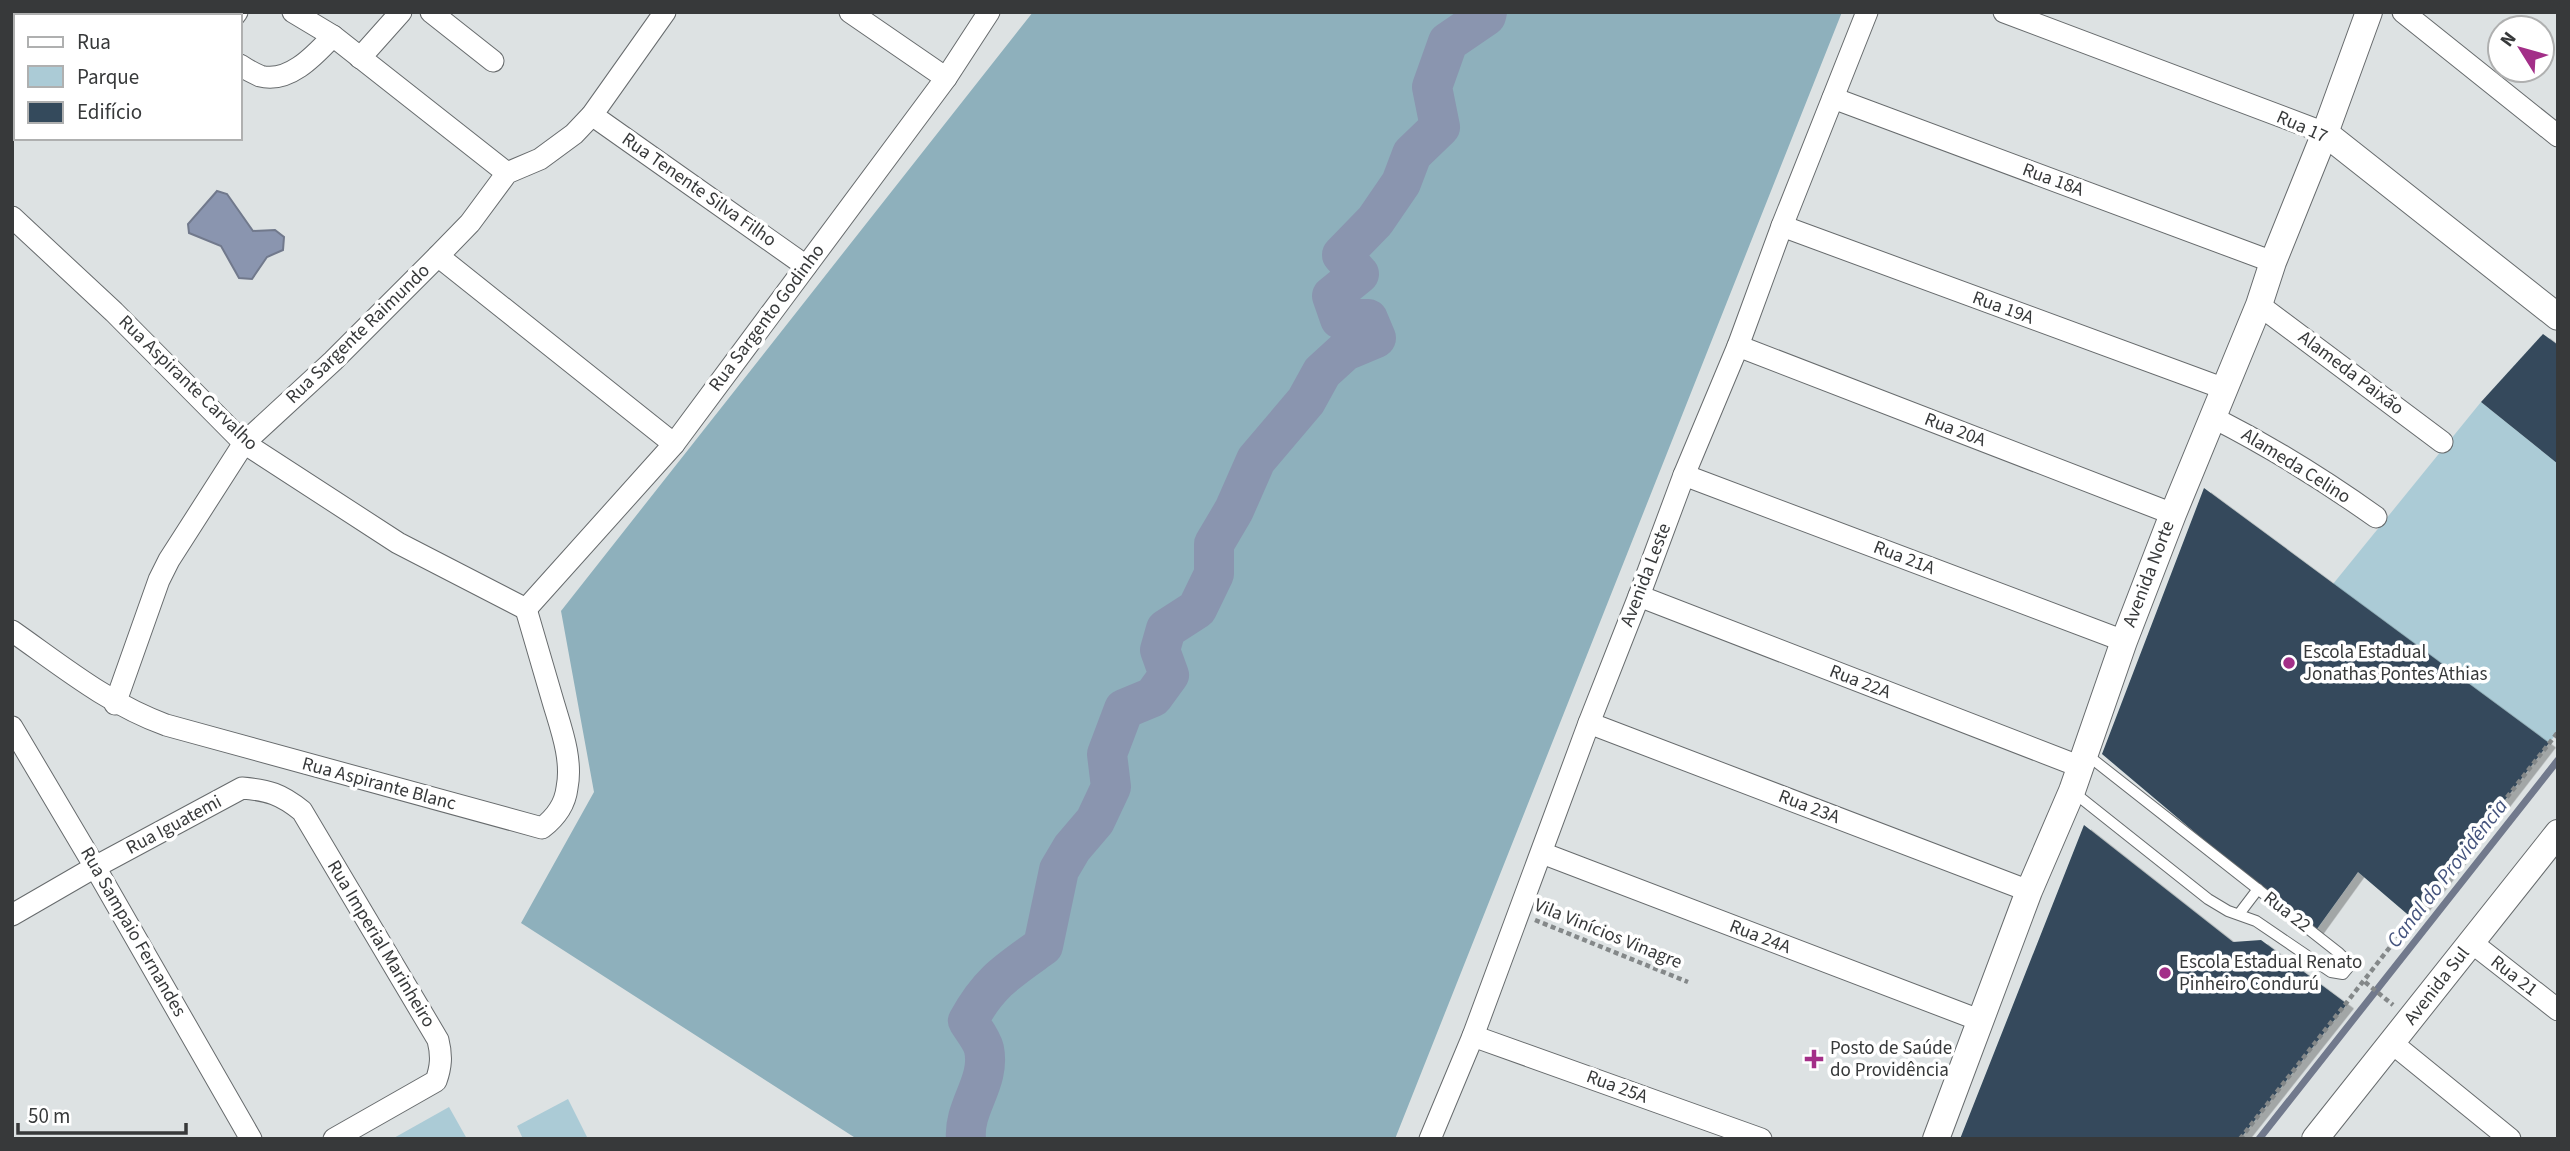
<svg xmlns="http://www.w3.org/2000/svg" width="2570" height="1151" font-family="'Source Sans 3',sans-serif">
  <defs>
    <filter id="shadow"><feDropShadow dx="7" dy="4.5" stdDeviation="0" flood-color="#0004"/></filter>
  </defs>
  <rect width="100%" height="100%" fill="#dde2e3"/>
  <!-- green -->
  <g fill="#abcbd6">
    <path d="M2481,402L2558,464V732L2549,743L2333,584Z"/>
    <path d="M568,1099L588,1139H523L517,1126Z"/>
    <path d="M449,1107L467,1139H392Z"/>
  </g>
  <!-- forest -->
  <path fill="#8eb0bc" d="M1033,12H1842L1395,1139H857L521,923L594,792L561,611Z"/>
  <!-- water -->
  <path fill="#8a95af" stroke="#71798c" stroke-width="2" d="M217,191L227,194L253,231L275,230L284,237L283,250L267,257L252,279L239,278L221,246L189,233L188,224Z"/>
  <g fill="none" stroke-linecap="round" stroke-linejoin="round">
    <!-- stream -->
    <path stroke="#71798c" stroke-width="7" d="M2259,1139L2558,760"/>
    <!-- river -->
    <path stroke="#8a95af" stroke-width="40" d="M966,1139C963,1107 991,1082 984,1049C982,1040 973,1029 968,1021C989,982 1008,971 1043,946L1059,870L1072,848L1095,821L1111,787L1107,754L1124,709L1153,697L1169,675L1160,650L1166,629L1197,609L1214,574V544L1234,510L1256,460L1306,401L1322,372L1345,351L1376,338L1368,319H1340L1332,296L1359,274L1342,255L1375,221L1401,183L1412,154L1440,127L1432,87L1448,42L1486,16L1487,12"/>
  </g>
  <!-- building -->
  <g fill="#344a5c" filter="url(#shadow)">
    <path d="M2543,334L2558,345V464L2481,402Z"/>
    <path d="M2204,488L2549,743L2413,919L2358,872L2314,933L2102,754Z"/>
    <path d="M2084,825L2233,942L2261,940L2347,1004L2240,1139H1960Z"/>
  </g>
  <g fill="none" stroke-linecap="round" stroke-linejoin="round">
    <defs>
      <g id="service">
        <path d="M2072,791L2208,899L2228,911L2256,921L2331,972L2343,974L2348,968V962L2339,953L2086,754"/>
        <path d="M2239,914L2258,889"/>
      </g>
      <g id="minor">
        <path d="M144,12L149,16"/>
        <path d="M293,12L333,36L507,173"/>
        <path d="M431,12L493,61"/>
        <path d="M850,12L946,78"/>
        <path d="M2004,12L2325,133"/>
        <path d="M2403,12L2558,136"/>
        <path d="M41,16L43,12"/>
        <path d="M234,16L237,12"/>
        <path d="M360,58L401,12"/>
        <path d="M12,64L16,58"/>
        <path d="M240,65C246,69 253,73 260,76C289,84 315,55 333,36"/>
        <path d="M1833,98L2273,262"/>
        <path d="M592,115L806,266"/>
        <path d="M12,217L114,312L244,443L398,543L526,609"/>
        <path d="M1782,226L2225,389"/>
        <path d="M438,256L674,444"/>
        <path d="M2259,305L2442,442"/>
        <path d="M1738,346L2173,514"/>
        <path d="M2214,418C2271,447 2324,480 2376,517"/>
        <path d="M1684,475L2124,641"/>
        <path d="M1639,596L2081,767"/>
        <path d="M526,609L674,444L946,78L989,12"/>
        <path d="M12,631C62,666 108,704 166,725L542,828C555,818 565,805 567,788C573,758 560,726 552,698C543,668 535,639 526,609"/>
        <path d="M115,704L159,580L169,560L244,443L333,361L438,256L470,223L507,173L540,159L574,134L592,115L665,12"/>
        <path d="M1589,723L2029,891"/>
        <path d="M12,727L95,867L251,1139"/>
        <path d="M1542,853L1979,1020"/>
        <path d="M12,915L95,867L242,788C268,790 281,794 302,811L438,1040C442,1056 441,1067 436,1081L334,1139"/>
        <path d="M2471,942L2558,1010"/>
        <path d="M1473,1036L1761,1139"/>
        <path d="M2392,1043L2510,1139"/>
        <path d="M1430,1139L1473,1036L1589,723L1639,596L1684,475L1738,346L1782,226L1867,12"/>
      </g>
      <g id="tertiary">
        <path d="M2325,133L2558,317"/>
        <path d="M1936,1139L2029,891L2072,791L2124,641L2173,514L2259,305L2273,262L2325,133L2369,12"/>
        <path d="M2315,1139L2558,833"/>
      </g>
    </defs>
    <!-- service casing -->
    <use href="#service" stroke="#676b6d" stroke-width="12"/>
    <!-- minor casing -->
    <use href="#minor" stroke="#676b6d" stroke-width="23"/>
    <!-- tertiary casing -->
    <use href="#tertiary" stroke="#676b6d" stroke-width="28"/>
    <!-- path -->
    <g stroke="#848889" stroke-width="4.5" stroke-dasharray="5 3.5" stroke-linecap="butt">
      <path d="M1535,920L1688,982"/>
      <path d="M2365,982L2393,1005"/>
      <path d="M2240,1139L2558,732"/>
    </g>
    <!-- service -->
    <use href="#service" stroke="#fff" stroke-width="10"/>
    <!-- minor -->
    <use href="#minor" stroke="#fff" stroke-width="21"/>
    <!-- tertiary -->
    <use href="#tertiary" stroke="#fff" stroke-width="26"/>
  </g>
  <!-- markers -->
  <g fill="#a32f88" stroke="#fff" stroke-width="2.5">
    <circle cx="2289" cy="663" r="7"/>
    <circle cx="2165" cy="973" r="7"/>
    <path d="M1810.5 1048.5h7v7h7v7h-7v7h-7v-7h-7v-7h7z"/>
  </g>
  <g text-anchor="middle" dominant-baseline="central" stroke-width="7" stroke-linejoin="round" paint-order="stroke">
    <!-- street labels -->
    <g font-size="19" fill="#37393a" stroke="#fff">
      <text transform="translate(2302 127) rotate(24)">Rua 17</text>
      <text transform="translate(2053 180) rotate(20)">Rua 18A</text>
      <text transform="translate(699 190) rotate(35)">Rua Tenente Silva Filho</text>
      <text transform="translate(2003 308) rotate(20)">Rua 19A</text>
      <text transform="translate(767 318) rotate(-53)">Rua Sargento Godinho</text>
      <text transform="translate(358 334) rotate(-44)">Rua Sargente Raimundo</text>
      <text transform="translate(2351 373) rotate(37)">Alameda Paixão</text>
      <text transform="translate(188 383) rotate(44)">Rua Aspirante Carvalho</text>
      <text transform="translate(1955 430) rotate(21)">Rua 20A</text>
      <text transform="translate(2296 466) rotate(32)">Alameda Celino</text>
      <text transform="translate(1904 558) rotate(21)">Rua 21A</text>
      <text transform="translate(2149 574) rotate(-69)">Avenida Norte</text>
      <text transform="translate(1646 575) rotate(-69)">Avenida Leste</text>
      <text transform="translate(1860 682) rotate(21)">Rua 22A</text>
      <text transform="translate(379 784) rotate(15)">Rua Aspirante Blanc</text>
      <text transform="translate(1809 807) rotate(21)">Rua 23A</text>
      <text transform="translate(174 825) rotate(-28)">Rua Iguatemi</text>
      <text transform="translate(2287 912) rotate(38)">Rua 22</text>
      <text transform="translate(133 932) rotate(60)">Rua Sampaio Fernandes</text>
      <text transform="translate(1608 934) rotate(22)">Vila Vinícios Vinagre</text>
      <text transform="translate(1760 937) rotate(21)">Rua 24A</text>
      <text transform="translate(381 944) rotate(59)">Rua Imperial Marinheiro</text>
      <text transform="translate(2514 976) rotate(38)">Rua 21</text>
      <text transform="translate(2437 986) rotate(-52)">Avenida Sul</text>
      <text transform="translate(1617 1087) rotate(20)">Rua 25A</text>
    </g>
    <!-- poi labels -->
    <g font-size="19" fill="#37393a" stroke="#fff" text-anchor="start">
      <text x="2303" y="652">Escola Estadual<tspan x="2303" dy="22">Jonathas Pontes Athias</tspan></text>
      <text x="2179" y="962">Escola Estadual Renato<tspan x="2179" dy="22">Pinheiro Condurú</tspan></text>
      <text x="1830" y="1048">Posto de Saúde<tspan x="1830" dy="22">do Providência</tspan></text>
    </g>
    <!-- water labels -->
    <g font-size="21" font-style="italic" fill="#44537d" stroke="#fff">
      <text transform="translate(2447 873) rotate(-52)">Canal do Providência</text>
    </g>
  </g>
  <!-- border -->
  <rect width="2570" height="1151" fill="none" stroke="#37393a" stroke-width="28"/>
  <!-- legend -->
  <rect x="14" y="14" width="228" height="126" fill="#ffffff" stroke="#afb0b0" stroke-width="2"/>
  <rect x="28" y="37" width="35" height="10" fill="#ffffff" stroke="#afb0b0" stroke-width="2"/>
  <text x="77" y="49" font-size="21" fill="#37393a">Rua</text>
  <rect x="28" y="66" width="35" height="21" fill="#abcbd6" stroke="#afb0b0" stroke-width="2"/>
  <text x="77" y="84" font-size="21" fill="#37393a">Parque</text>
  <rect x="28" y="102" width="35" height="21" fill="#344a5c" stroke="#afb0b0" stroke-width="2"/>
  <text x="77" y="119" font-size="21" fill="#37393a">Edifício</text>
  <!-- north arrow -->
  <g transform="translate(2521 49) rotate(307)"><circle r="33" fill="#ffffff" stroke="#afb0b0" stroke-width="2"/>
  <path d="M0-5L12 26L0 18L-12 26Z" fill="#a32f88"/>
  <text y="-10" font-size="19" font-weight="bold" text-anchor="middle" fill="#37393a">N</text>
  </g>
  <!-- scale -->
  <path d="M18 1123v10h168v-10" fill="none" stroke="#37393a" stroke-width="3.5"/>
  <text x="28" y="1123" font-size="21" fill="#37393a" stroke="#ffffff" stroke-width="5" paint-order="stroke">50 m</text>
</svg>
